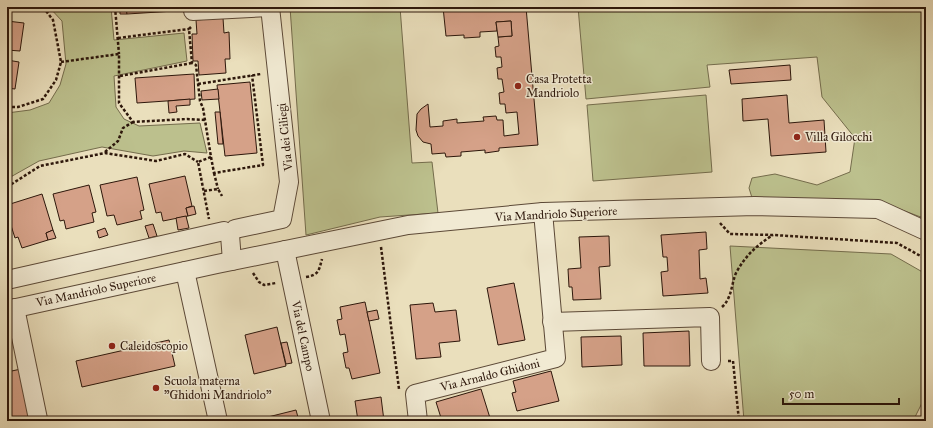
<svg xmlns="http://www.w3.org/2000/svg" width="933" height="428" font-family="'IM FELL Great Primer',serif">
  <rect width="100%" height="100%" fill="#eadfbc"/>
  <filter id="stains"><feTurbulence type="fractalNoise" baseFrequency=".005" numOctaves="4"/><feColorMatrix values="0 0 0 0 .2 0 0 0 0 .09 0 0 0 0 .02 0 0 0 .5 -.17"/></filter>
  <radialGradient id="worn" r=".72"><stop offset=".6" stop-color="#630" stop-opacity="0"/><stop offset="1" stop-color="#630" stop-opacity=".3"/></radialGradient>
  <!-- green -->
  <g fill="#bcc08d" stroke="#746c4c">
    <path d="M49,7H111L114,40L184,33L187,61L114,76L116,107L124,119L139,126L200,123L207,153L184,151L153,156L102,147L39,161L7,179V113L30,110L49,103L60,85L66,64L62,21Z"/>
    <path d="M290,7H400L412,163L432,162L438,213L380,217L306,235Z"/>
    <path d="M578,7H926V219L878,201H753L749,188L752,178L775,174L817,185L850,172L855,138L822,97L817,57L707,65L710,87L586,99Z"/>
    <path d="M706,95L712,172L593,181L587,105Z"/>
    <path d="M730,246L891,254L926,274V395L913,421H744Z"/>
  </g>
  <!-- building -->
  <g fill="#d5a188" stroke="#2d170b">
    <path d="M120,7H126L127,14H120Z"/>
    <path d="M126,7H190V10L127,14Z"/>
    <path d="M443,7H526L538,145L499,148V151L485,153V150L461,152V156L446,157L445,153L432,154L431,144L423,142L418,136L416,130L417,114L421,109L428,104L430,127L443,126V121L457,119V123L484,121L483,117L496,116L497,120H503L504,136L519,134L517,112L506,113L505,104H500L499,93L504,92L502,79H498L497,68L502,67L501,57H496L495,47L499,46L498,37L512,36L511,21L496,22L497,31L480,32V37L464,38V35L446,36Z"/>
    <path d="M223,18L224,33L229,32L230,59H225L226,73L199,75L198,61H193L192,34H197L196,20Z"/>
    <path d="M7,21L24,23L20,51L7,50Z"/>
    <path d="M511,21L512,36L498,37L496,22Z"/>
    <path d="M7,60L19,62L15,89L7,88Z"/>
    <path d="M790,65L791,80L731,84L729,70Z"/>
    <path d="M194,74L195,99L137,103L135,78Z"/>
    <path d="M250,82L257,153L225,156L217,85Z"/>
    <path d="M218,89L219,99L202,100L201,91Z"/>
    <path d="M787,95L789,123L824,120L826,152L771,156L768,119L743,121L742,99Z"/>
    <path d="M190,99V105L176,106L177,112L169,113L168,101Z"/>
    <path d="M215,112H220L223,144H218Z"/>
    <path d="M185,176L192,206L186,208L188,216L163,221L161,212L156,213L149,184Z"/>
    <path d="M137,177L144,210L140,211L142,219L117,225L114,215L107,216L100,185Z"/>
    <path d="M89,185L96,212L92,213L94,222L66,229L64,220L60,221L53,194Z"/>
    <path d="M42,194L53,230L46,233L48,240L22,248L18,237L15,238L7,213V205Z"/>
    <path d="M194,206L196,214L188,216L186,208Z"/>
    <path d="M186,216L189,228L178,230L176,218Z"/>
    <path d="M153,224L157,236L149,238L145,226Z"/>
    <path d="M105,228L108,235L99,238L97,231Z"/>
    <path d="M53,230L56,238L48,240L46,233Z"/>
    <path d="M706,232L707,249L699,250L700,279L706,278L708,293L663,296L661,272L668,271L667,257H663L661,235Z"/>
    <path d="M609,236L610,266L599,267L601,299L573,300L572,287H569L568,269L581,268L579,237Z"/>
    <path d="M514,283L525,340L498,345L487,288Z"/>
    <path d="M365,302L380,373L352,379L349,368H346L343,353L348,352L345,334L340,335L337,320L342,319L340,307Z"/>
    <path d="M433,303L435,312L456,310L460,341L439,343L441,357L416,359L410,305Z"/>
    <path d="M377,310L379,319L369,321L367,312Z"/>
    <path d="M277,327L286,366L254,374L245,335Z"/>
    <path d="M689,331L690,366H644L643,333Z"/>
    <path d="M621,336L622,365L582,367L581,337Z"/>
    <path d="M169,340L175,366L82,387L76,361Z"/>
    <path d="M287,342L292,363L286,364L281,343Z"/>
    <path d="M21,369L32,421H12V418L7,419V372Z"/>
    <path d="M551,371L559,401L517,411L512,393L516,392L513,381Z"/>
    <path d="M481,389L490,418L480,421H442L436,402Z"/>
    <path d="M381,397L384,421H358L355,401Z"/>
    <path d="M296,410L299,421H265L264,418Z"/>
  </g>
  <g fill="none" stroke-linecap="round" stroke-linejoin="round">
    <defs>
      <g id="minor">
        <path d="M193,11L270,7"/>
        <path d="M235,229L282,219L289,182L270,7"/>
        <path d="M230,235L232,261"/>
        <path d="M285,250L321,421"/>
        <path d="M185,271L218,421"/>
        <path d="M7,280L224,231"/>
        <path d="M15,308L38,419"/>
        <path d="M7,310L217,264L408,225L543,212L755,206L878,209L926,231"/>
        <path d="M552,322L710,317L711,361"/>
        <path d="M418,421L415,394L556,358L543,212"/>
      </g>
    </defs>
    <!-- minor casing -->
    <use href="#minor" stroke="#5c4937" stroke-width="20"/>
    <!-- path -->
    <g stroke="#2d170b" stroke-width="2.5" stroke-dasharray="3 2" stroke-linecap="butt">
      <path d="M115,7L119,54"/>
      <path d="M191,27L189,29L192,63L196,65L200,101L203,108L211,157L198,162L209,219"/>
      <path d="M118,38L189,29"/>
      <path d="M61,62L119,54V103L133,122L187,119L206,120"/>
      <path d="M120,76L192,63"/>
      <path d="M198,84L261,74"/>
      <path d="M7,107H18L43,99L56,80L61,62L53,20L43,7"/>
      <path d="M105,152L118,141L123,128L133,122"/>
      <path d="M211,157L214,173L263,165L252,75"/>
      <path d="M214,173L218,189"/>
      <path d="M7,187L40,166L105,153L156,161L185,154L198,162"/>
      <path d="M204,191L218,189L222,196"/>
      <path d="M720,223L730,234L774,235L897,243L926,259"/>
      <path d="M381,247L399,389"/>
      <path d="M253,273L259,282L264,285L276,283"/>
      <path d="M306,277C319,275 319,270 322,259"/>
      <path d="M722,307C732,298 731,285 736,273C745,256 757,245 773,235"/>
      <path d="M728,361H733L739,421"/>
    </g>
    <!-- minor -->
    <use href="#minor" stroke="#f1ead3" stroke-width="18"/>
  </g>
  <!-- markers -->
  <g fill="#8f2418" stroke="#f1ead3" stroke-width="1.5">
    <circle cx="518" cy="86" r="4"/>
    <circle cx="797" cy="137" r="4"/>
    <circle cx="112" cy="346" r="4"/>
    <circle cx="156" cy="388" r="4"/>
  </g>
  <g text-anchor="middle" dominant-baseline="central" stroke-width="3" stroke-linejoin="round" paint-order="stroke">
    <!-- poi labels -->
    <g font-size="12" fill="#2d170b" stroke="#f1ead3" text-anchor="start">
      <text x="526" y="79">Casa Protetta<tspan x="526" dy="14">Mandriolo</tspan></text>
      <text x="805" y="137">Villa Gilocchi</text>
      <text x="120" y="346">Caleidoscopio</text>
      <text x="164" y="381">Scuola materna<tspan x="164" dy="14">"Ghidoni Mandriolo"</tspan></text>
    </g>
    <!-- street labels -->
    <g font-size="12" fill="#2d170b" stroke="#f1ead3">
      <text transform="translate(285 137) rotate(-96)">Via dei Ciliegi</text>
      <text transform="translate(556 214) rotate(-3)">Via Mandriolo Superiore</text>
      <text transform="translate(96 290) rotate(-12)">Via Mandriolo Superiore</text>
      <text transform="translate(303 336) rotate(78)">Via del Campo</text>
      <text transform="translate(490 375) rotate(-14)">Via Arnaldo Ghidoni</text>
    </g>
  </g>
  <!-- margin -->
  <rect width="933" height="428" fill="none" stroke="#eadfbc" stroke-width="24"/>
  <rect x="8" y="8" width="917" height="412" fill="none" stroke="#2d170b" stroke-width="2"/>
  <rect x="12" y="12" width="909" height="404" fill="none" stroke="#2d170b"/>
  <!-- scale -->
  <path d="M783 398v6h116v-6" fill="none" stroke="#2d170b" stroke-width="2"/>
  <text x="789" y="398" font-size="12" fill="#2d170b" stroke="#f1ead3" stroke-width="3" paint-order="stroke">50 m</text>
  <rect width="100%" height="100%" filter="url(#stains)"/>
  <rect width="100%" height="100%" fill="url(#worn)"/>
</svg>
